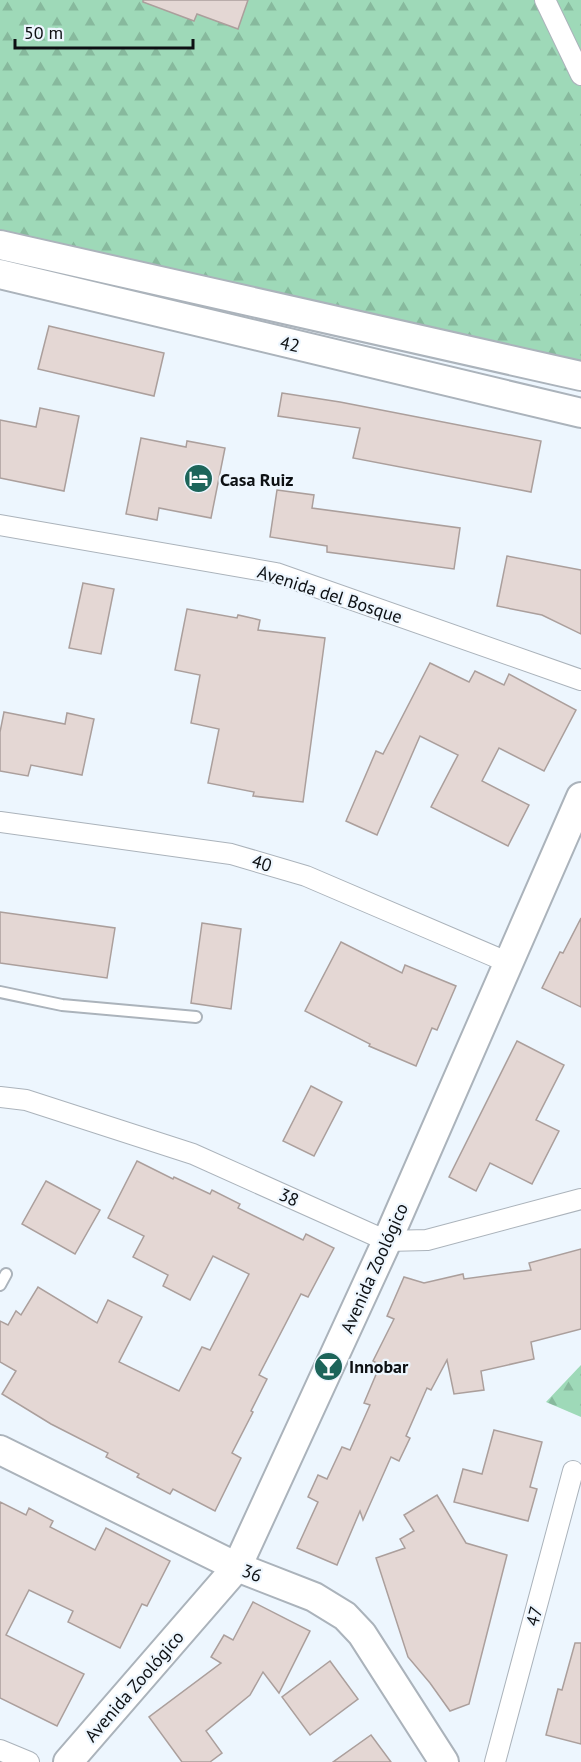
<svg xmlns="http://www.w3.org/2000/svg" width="581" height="1762" font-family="'PT Sans',sans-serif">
  <defs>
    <pattern id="forest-firs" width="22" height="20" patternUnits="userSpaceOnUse" patternTransform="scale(1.5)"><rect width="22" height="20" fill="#9ed9b8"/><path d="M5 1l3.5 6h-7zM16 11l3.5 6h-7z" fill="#87b99d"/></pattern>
  </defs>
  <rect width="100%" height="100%" fill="#edf6fe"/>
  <!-- forest -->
  <g fill="url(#forest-firs)">
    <path d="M0,0H581V370L0,240Z"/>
    <path d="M581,1365V1417L546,1402Z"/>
  </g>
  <!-- building -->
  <g fill="#e4d7d4" stroke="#ab9f9c" stroke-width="1.5">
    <path d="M143,0H248L238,29L197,14L194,21L143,2Z"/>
    <path d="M49,326L164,353L154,396L38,369Z"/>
    <path d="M282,393L340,402L541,441L531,492L353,458L360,428L278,416Z"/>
    <path d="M40,408L79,416L64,491L0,478V420L36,427Z"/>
    <path d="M141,438L186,447L187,441L225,448L211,518L159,508L157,520L126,514Z"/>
    <path d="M277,490L314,495L312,508L460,528L454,569L327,552V546L270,537Z"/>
    <path d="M507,556L581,570V634L542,615L497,606Z"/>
    <path d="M83,583L114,589L101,654L69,648Z"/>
    <path d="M187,609L237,618L238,615L260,620L258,630L325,638L303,802L253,796L254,792L208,783L219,729L191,723L200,675L175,670Z"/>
    <path d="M430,663L469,682L475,671L504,685L509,674L576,710L544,771L499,748L482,781L529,805L508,846L431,807L458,755L420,736L377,835L346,821L376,751L383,754Z"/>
    <path d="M4,712L65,724L67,713L94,719L82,775L31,765L28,776L0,771V732Z"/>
    <path d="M0,912L115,928L107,978L0,963Z"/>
    <path d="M581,918V1007L542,988L560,952L563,953Z"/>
    <path d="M202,923L241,929L231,1009L191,1003Z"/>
    <path d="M341,942L402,973L405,965L456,986L437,1030L432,1028L416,1066L369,1046L370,1044L305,1011Z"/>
    <path d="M517,1041L564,1065L536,1120L559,1131L532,1184L490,1163L476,1191L449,1177Z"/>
    <path d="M311,1086L342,1102L314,1156L283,1141Z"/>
    <path d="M137,1161L173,1179L174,1177L210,1194L212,1190L240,1204L238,1208L303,1240L306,1234L334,1248L308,1297L301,1294L259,1375L267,1379L251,1411L253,1412L232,1453L241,1458L215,1511L173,1489L170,1494L137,1477L139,1474L106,1457L108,1453L51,1424L2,1394L16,1371L0,1362V1321L8,1325L16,1311L21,1315L38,1287L97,1323L108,1300L142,1317L119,1362L179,1391L202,1347L210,1350L249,1274L213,1256L190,1300L163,1286L168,1275L133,1257L144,1236L108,1218Z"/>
    <path d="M46,1181L100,1210L75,1254L22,1224Z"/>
    <path d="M581,1249V1329L531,1342L534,1359L481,1371L484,1390L454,1394L447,1360L431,1390L427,1388L406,1436L410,1438L399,1461L391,1457L363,1520L360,1511L337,1565L297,1548L318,1502L308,1497L318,1475L327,1479L342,1447L350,1450L370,1405L364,1403L380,1365L373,1361L394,1319L387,1316L404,1277L424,1283L463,1274L464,1279L531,1270L529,1263Z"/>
    <path d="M494,1430L542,1442L530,1487L537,1489L528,1521L454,1502L463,1469L482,1474Z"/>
    <path d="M437,1495L466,1543L507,1555L469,1704L450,1711L430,1683L408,1657L376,1558L405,1548L400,1539L414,1531L404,1515Z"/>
    <path d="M0,1502L26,1515L29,1508L53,1521L50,1527L95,1550L106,1528L170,1561L147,1606L142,1604L120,1648L68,1622L73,1611L29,1590L6,1635L84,1674L57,1726L0,1698Z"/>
    <path d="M253,1602L310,1631L279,1693L263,1672L250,1695L206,1731L222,1753L210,1762H182L149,1717L221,1663L211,1657L224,1635L233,1640Z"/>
    <path d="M575,1643H581V1744L546,1735L558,1689L562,1690Z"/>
    <path d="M330,1661L358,1699L310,1735L282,1697Z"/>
    <path d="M371,1735L391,1762H333Z"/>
  </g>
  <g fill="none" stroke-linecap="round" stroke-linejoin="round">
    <defs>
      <g id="lane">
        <path d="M0,992L62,1005L196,1017"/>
        <path d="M0,1285L6,1274"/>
      </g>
      <g id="street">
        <path d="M545,0L581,75"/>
        <path d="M0,525L276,573L581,680"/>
        <path d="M0,822L231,854L306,876L507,962"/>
        <path d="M0,1097L26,1100L193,1154L387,1241L427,1240L581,1199"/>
        <path d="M0,1750L29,1762"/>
        <path d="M495,1762L573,1471"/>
      </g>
      <g id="secondary">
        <path d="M0,245L581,376"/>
        <path d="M0,274L581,413"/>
        <path d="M0,1450L237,1567L314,1597L345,1616L362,1634L444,1762"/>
        <path d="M68,1762L237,1567L387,1241L581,797"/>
      </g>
    </defs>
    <!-- lane casing -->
    <use href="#lane" stroke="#abb3bb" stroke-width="14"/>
    <!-- street casing -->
    <use href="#street" stroke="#abb3bb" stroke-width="22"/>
    <!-- secondary casing -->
    <use href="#secondary" stroke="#abb3bb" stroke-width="32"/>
    <!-- lane -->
    <use href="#lane" stroke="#fff" stroke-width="10"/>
    <!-- street -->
    <use href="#street" stroke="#fff" stroke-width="20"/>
    <!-- secondary -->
    <use href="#secondary" stroke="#fff" stroke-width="28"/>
  </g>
  <!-- icons -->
  <defs>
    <symbol id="hotel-disc" viewBox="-11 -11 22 22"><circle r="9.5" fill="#1d655a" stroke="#edf6fe"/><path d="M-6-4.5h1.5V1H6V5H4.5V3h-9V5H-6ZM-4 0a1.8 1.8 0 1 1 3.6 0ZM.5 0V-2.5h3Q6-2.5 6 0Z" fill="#fff"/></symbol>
    <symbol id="bar-disc" viewBox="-11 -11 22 22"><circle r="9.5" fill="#1d655a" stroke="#edf6fe"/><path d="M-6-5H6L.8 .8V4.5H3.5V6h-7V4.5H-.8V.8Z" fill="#fff"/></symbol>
  </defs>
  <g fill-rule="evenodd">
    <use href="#hotel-disc" x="182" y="462" width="33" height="33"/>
    <use href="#bar-disc" x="312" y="1350" width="33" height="33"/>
  </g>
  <g text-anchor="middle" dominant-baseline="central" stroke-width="4.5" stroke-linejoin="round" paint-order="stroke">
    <!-- street labels -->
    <g font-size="18" fill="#0d1013" stroke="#edf6fe">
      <text transform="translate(290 344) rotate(13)">42</text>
      <text transform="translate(330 594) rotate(18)">Avenida del Bosque</text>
      <text transform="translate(262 863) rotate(17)">40</text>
      <text transform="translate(289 1197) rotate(24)">38</text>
      <text transform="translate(374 1268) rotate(-66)">Avenida Zoológico</text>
      <text transform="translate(252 1573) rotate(21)">36</text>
      <text transform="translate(534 1616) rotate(-75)">47</text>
      <text transform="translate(134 1686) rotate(-49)">Avenida Zoológico</text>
    </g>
    <!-- poi labels -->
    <g font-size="18" font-weight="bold" fill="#0d1013" stroke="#edf6fe" text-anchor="start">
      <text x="220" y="479">Casa Ruiz</text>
      <text x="349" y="1366">Innobar</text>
    </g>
  </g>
  <!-- scale -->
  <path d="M15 39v9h178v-9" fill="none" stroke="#0d1013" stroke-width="3"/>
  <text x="24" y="39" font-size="18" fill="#0d1013" stroke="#edf6fe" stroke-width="4.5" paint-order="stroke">50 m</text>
</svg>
